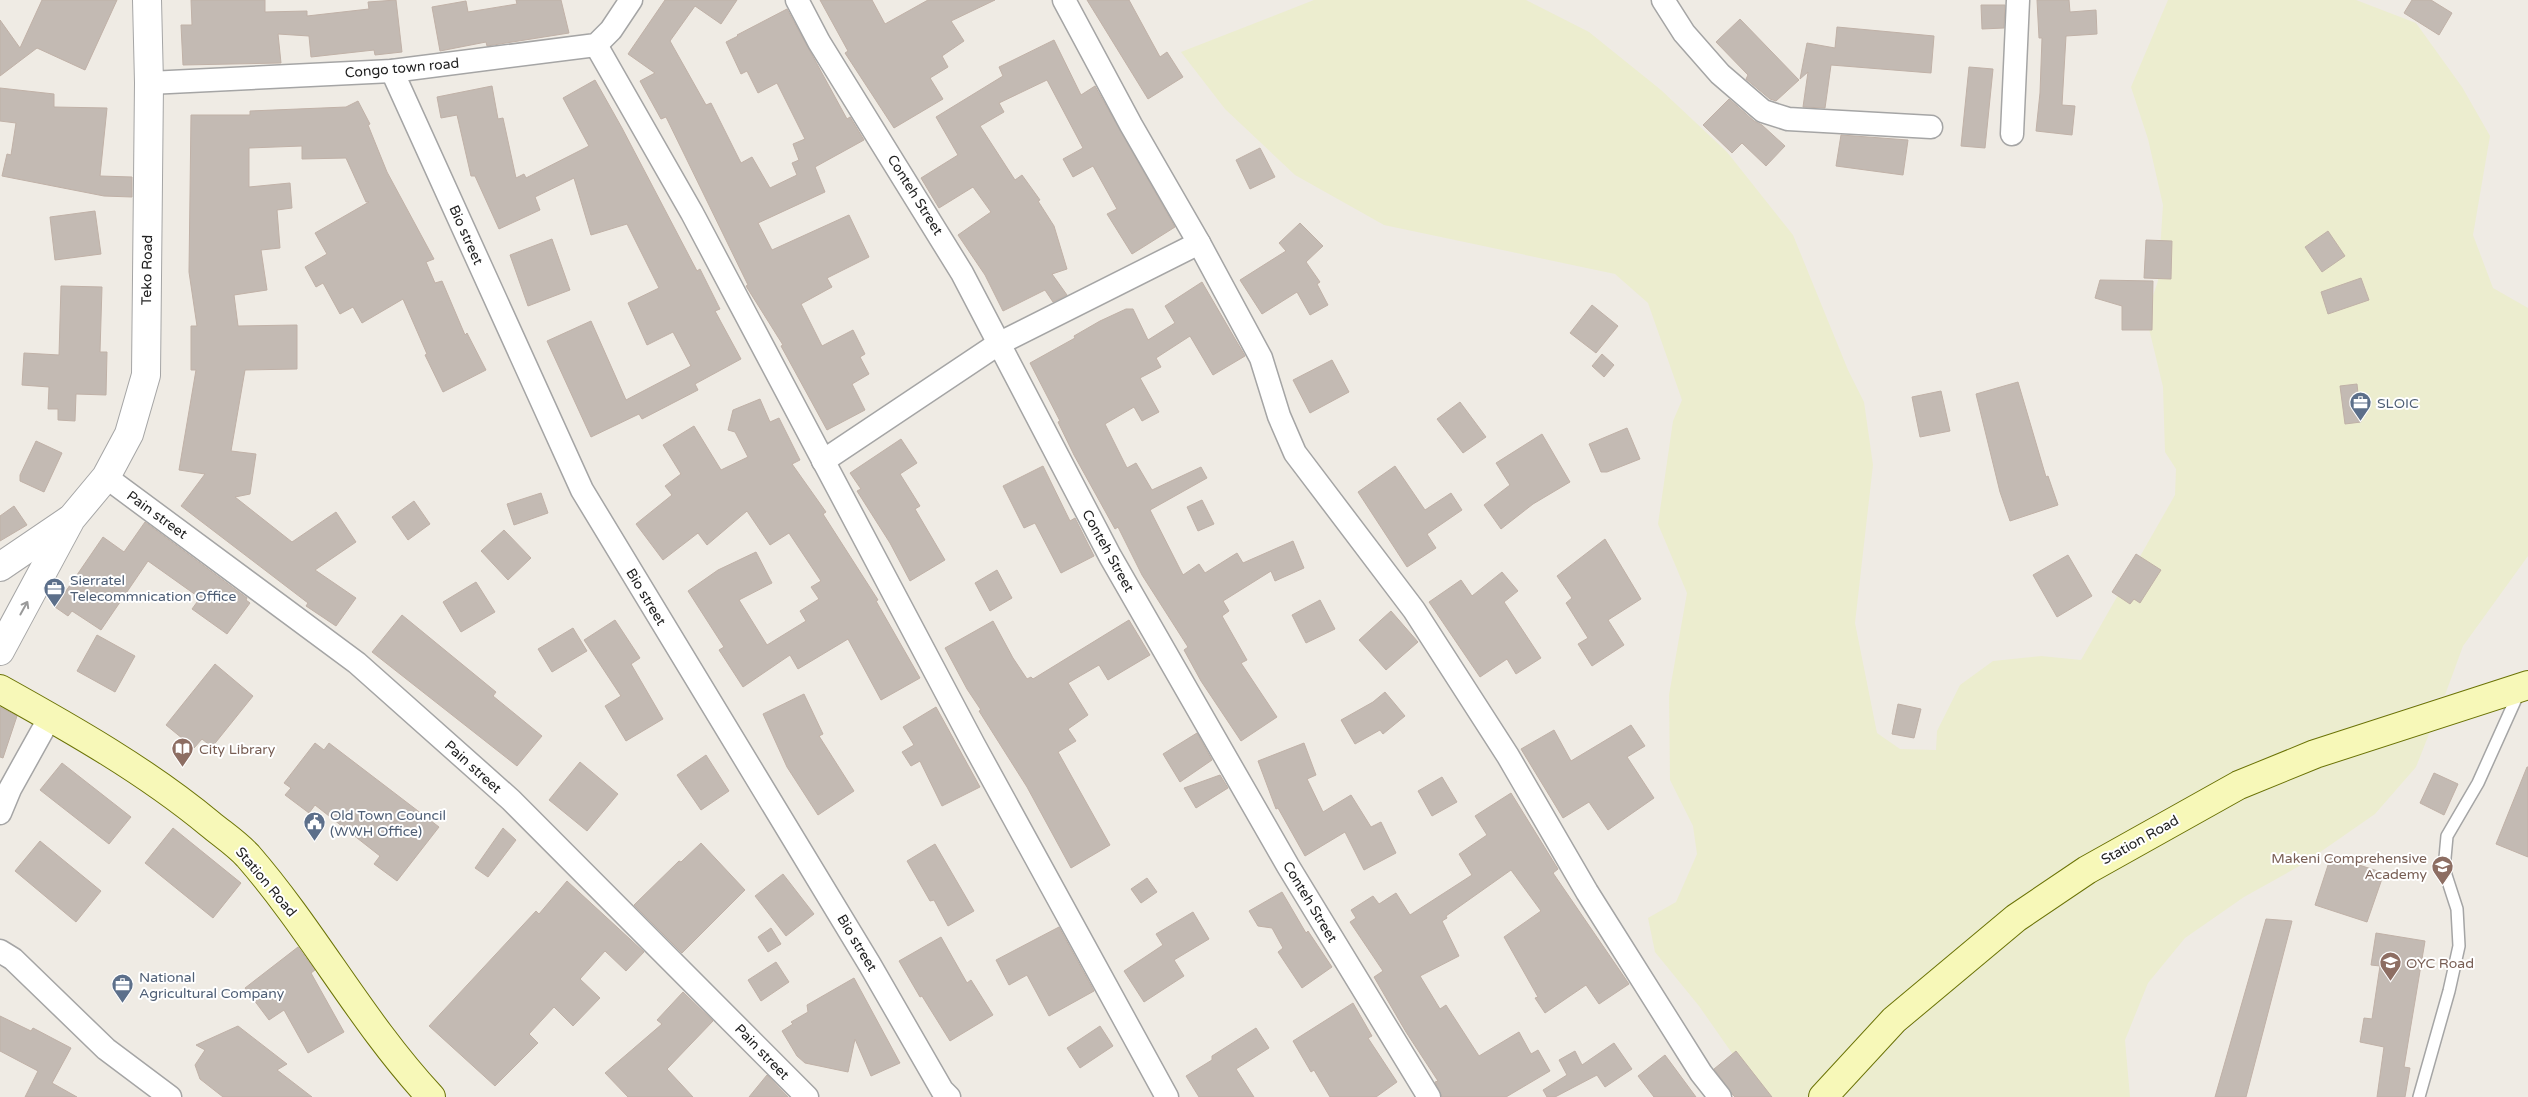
<svg xmlns="http://www.w3.org/2000/svg" width="2528" height="1097" font-family="'Varela Round',sans-serif">
  <rect width="100%" height="100%" fill="#efebe4"/>
  <!-- farmland -->
  <g fill="#ecedcf">
    <path d="M1314,0H1526L1589,32L1661,90L1727,152L1793,235L1848,370L1864,402L1873,465L1855,623L1877,733L1900,749L1936,750L1937,731L1960,685L1993,661L2041,656L2081,660L2175,495L2176,469L2165,452L2163,387L2146,316L2158,281L2163,205L2148,139L2131,87L2168,0H2356L2416,23L2462,87L2490,136L2473,235L2493,288L2528,308V556L2463,646L2445,695L2350,727L2236,772L2160,811L2081,859L1816,1097H1754L1741,1066L1699,1006L1655,952L1648,918L1676,902L1697,854L1693,826L1670,780L1669,695L1687,593L1658,524L1673,421L1682,400L1648,303L1615,274L1384,225L1295,175L1225,109L1181,52Z"/>
    <path d="M2433,724L2416,767L2375,814L2303,864L2244,897L2185,938L2148,983L2125,1040L2130,1097H1841L1896,1040L1984,959L2069,893L2183,825L2338,753Z"/>
  </g>
  <!-- building -->
  <g fill="#c3bab3" stroke="#c0b1a7">
    <path d="M42,0H117L85,70L37,48L0,76V20L20,48Z"/>
    <path d="M191,0H265V12L307,11V16L369,9L368,2L396,0L402,52L375,55L374,50L311,57L309,36L278,34L281,63L183,65L181,25H192Z"/>
    <path d="M516,0H561L569,33L487,46L486,42L440,51L432,7L466,1L468,12L517,4Z"/>
    <path d="M665,0H737L721,24L695,6L670,41L706,105L711,103L741,163L752,157L770,188L797,175L792,163L799,160L793,144L805,139L777,83L758,93L747,71L741,74L726,42L738,36L737,35L787,9L847,119L850,117L864,140L815,167L825,192L758,223L772,250L849,215L869,257L827,278L832,287L801,304L822,346L853,330L865,354L860,357L869,374L852,384L865,410L827,430L781,346L783,345L746,286L748,285L666,117L661,119L640,81L655,73L628,54Z"/>
    <path d="M820,0H872L885,24L928,0H995L951,21L964,41L942,56L948,67L930,78L943,99L894,128L845,53L848,51Z"/>
    <path d="M1087,0H1129L1160,57L1167,52L1183,77L1148,99Z"/>
    <path d="M2037,0H2069L2070,12L2096,10L2097,34L2066,36L2062,105L2075,106L2072,135L2036,131L2040,93L2042,38H2039Z"/>
    <path d="M2412,0H2431L2452,13L2439,35L2404,13Z"/>
    <path d="M1981,5H2005L2004,28L1982,29Z"/>
    <path d="M1740,19L1799,80L1776,101L1770,99L1746,79L1748,75L1716,42Z"/>
    <path d="M1837,27L1934,36L1931,73L1831,65L1825,108L1803,107L1808,72L1800,79L1807,43L1835,48Z"/>
    <path d="M1054,40L1081,95L1095,86L1175,227L1132,254L1107,214L1117,209L1093,166L1073,177L1063,159L1083,148L1047,80L999,103L1004,112L980,126L1015,180L1022,175L1040,200L1038,201L1054,226L1067,269L1052,274L1067,295L1053,302L1045,290L1003,311L985,275L958,235L991,212L973,187L939,208L921,178L958,155L936,117L1003,76L999,67Z"/>
    <path d="M1969,67L1993,69L1985,148L1961,146Z"/>
    <path d="M595,80L622,128L697,271L700,269L720,309L715,311L741,359L695,384L698,390L642,419L639,414L591,437L547,341L591,321L626,400L691,366L673,332L647,345L628,303L659,288L627,224L591,235L574,178L535,197L540,210L499,229L475,176H471L457,115L441,118L437,97L492,86L498,119L503,118L516,178L524,174L526,178L589,146L563,98Z"/>
    <path d="M0,88L54,94V107L107,108L100,176L132,177V197L104,196L2,176L7,154L11,155L16,123L0,121Z"/>
    <path d="M1729,99L1754,121L1762,125L1785,146L1766,166L1742,143L1732,153L1703,125Z"/>
    <path d="M358,101L370,124L368,125L387,172L434,259L426,262L435,283L442,281L465,335L467,333L486,370L443,392L425,355L427,354L403,299L362,323L353,307L340,314L323,283L316,287L305,267L327,254L315,233L369,202H366L346,158L302,159V146L249,148V187L290,183L292,208L277,210L280,248L261,250L267,290L234,295L238,326L297,325V369L245,370L231,451L256,454L250,494L235,497L292,542L336,512L356,542L315,570L356,598L336,626L306,606L308,603L181,506L205,474L179,470L196,370H191V326H197L189,272L191,115H250V111L346,107Z"/>
    <path d="M1841,135L1908,140L1903,175L1836,166Z"/>
    <path d="M1260,148L1275,177L1250,189L1236,160Z"/>
    <path d="M95,211L101,254L55,260L50,217Z"/>
    <path d="M1300,223L1323,246L1306,262L1320,282L1317,284L1328,305L1310,315L1297,292L1262,314L1240,280L1286,251L1279,243Z"/>
    <path d="M2328,231L2345,256L2322,272L2305,247Z"/>
    <path d="M552,239L570,290L528,306L510,255Z"/>
    <path d="M2146,240L2172,241L2171,279L2144,278Z"/>
    <path d="M2361,278L2369,300L2328,314L2321,292Z"/>
    <path d="M2100,280L2153,281L2152,330H2122V306L2095,298Z"/>
    <path d="M1202,282L1245,356L1213,375L1190,336L1156,358L1161,367L1140,378L1159,412L1142,421L1134,407L1105,424L1127,468L1136,463L1152,490L1201,467L1207,478L1150,510L1183,575L1199,564L1205,573L1237,553L1243,563L1293,541L1304,568L1275,581L1271,571L1223,601L1229,611L1222,616L1247,660L1241,663L1277,717L1241,741L1201,681L1184,650L1188,647L1142,575L1118,527L1115,529L1074,455L1058,422L1060,421L1030,363L1075,338L1074,336L1100,321L1126,309H1133L1148,340L1175,323L1165,306Z"/>
    <path d="M61,286L102,287L100,352H107L106,395L76,394L75,421L58,420V409H48L49,387L22,385L24,353L59,355Z"/>
    <path d="M1592,305L1618,326L1596,353L1570,333Z"/>
    <path d="M1602,354L1614,365L1604,377L1592,366Z"/>
    <path d="M1332,360L1349,392L1310,413L1293,380Z"/>
    <path d="M2018,382L2046,477L2048,476L2058,505L2010,521L2000,492L1976,394Z"/>
    <path d="M2357,384L2361,422L2345,424L2340,386Z"/>
    <path d="M1941,391L1950,431L1920,437L1912,397Z"/>
    <path d="M760,399L770,422L779,418L800,460L792,464L826,512L823,514L878,600L876,601L920,678L881,700L848,639L798,669L790,655L743,687L719,650L724,647L688,591L718,570L756,552L772,583L739,600L767,645L806,621L800,611L819,599L811,587L821,581L789,533L770,545L747,511L707,545L698,533L663,560L636,524L672,495L665,486L681,474L663,445L694,426L721,470L748,457L735,432L728,430L733,410Z"/>
    <path d="M1460,402L1486,437L1463,453L1437,419Z"/>
    <path d="M1627,428L1640,459L1607,472H1601L1589,444Z"/>
    <path d="M1542,434L1570,482L1533,504L1501,529L1484,505L1510,485L1496,463Z"/>
    <path d="M901,439L917,463L900,474L920,506L915,509L945,560L910,581L890,543L857,491L861,489L850,473Z"/>
    <path d="M36,441L62,453L44,492L20,481V475Z"/>
    <path d="M1043,466L1070,521L1075,518L1094,556L1061,573L1035,523L1024,528L1003,486Z"/>
    <path d="M1395,466L1425,510L1451,493L1462,510L1427,534L1436,548L1407,567L1358,492Z"/>
    <path d="M541,493L548,513L514,525L507,504Z"/>
    <path d="M1202,500L1214,524L1198,531L1187,507Z"/>
    <path d="M414,501L430,524L408,540L392,517Z"/>
    <path d="M14,506L27,525L0,541V516Z"/>
    <path d="M145,522L247,598L246,600L250,603L227,634L192,609L200,598L148,561L101,630L72,611L68,616L55,607L103,537L124,552Z"/>
    <path d="M504,530L531,558L508,580L481,551Z"/>
    <path d="M1605,539L1641,599L1608,620L1624,645L1592,666L1578,644L1588,638L1566,603L1572,598L1557,576Z"/>
    <path d="M2136,554L2161,570L2140,603L2134,599L2130,604L2112,592Z"/>
    <path d="M2068,555L2092,596L2057,617L2033,575Z"/>
    <path d="M997,570L1012,598L990,611L975,583Z"/>
    <path d="M1502,572L1518,591L1504,602L1541,658L1516,674L1507,659L1480,677L1429,602L1461,580L1472,596Z"/>
    <path d="M476,582L495,612L461,632L443,602Z"/>
    <path d="M1320,600L1335,629L1306,643L1292,615Z"/>
    <path d="M1391,611L1418,642L1386,670L1359,640Z"/>
    <path d="M402,615L496,692L493,696L542,736L517,766L372,652Z"/>
    <path d="M615,620L640,658L631,664L663,719L626,741L605,706L621,696L584,640Z"/>
    <path d="M1129,620L1150,655L1108,680L1099,665L1068,683L1088,715L1068,729L1076,741L1058,752L1110,845L1071,868L1027,787L979,711L981,710L967,689L945,648L993,621L1013,658L1027,679L1031,677L1033,679Z"/>
    <path d="M573,628L587,651L552,672L538,649Z"/>
    <path d="M97,635L135,656L115,692L77,671Z"/>
    <path d="M215,664L253,696L212,747L202,739L194,748L166,725Z"/>
    <path d="M1385,692L1405,716L1383,734L1380,730L1355,744L1341,720L1373,702Z"/>
    <path d="M804,694L823,734L819,736L854,791L818,815L787,767L763,714Z"/>
    <path d="M1898,704L1921,709L1914,738L1892,734Z"/>
    <path d="M0,707L17,716L3,758L0,757Z"/>
    <path d="M936,707L980,787L942,806L920,761L911,766L902,752L914,745L903,727Z"/>
    <path d="M1631,725L1645,746L1627,757L1654,798L1608,830L1589,802L1563,818L1521,749L1554,730L1571,761Z"/>
    <path d="M1197,733L1212,760L1180,782L1163,754Z"/>
    <path d="M315,743L324,750L329,743L439,827L397,881L374,864L380,856L315,805L309,813L285,795L291,788L284,783Z"/>
    <path d="M1304,743L1316,775L1307,779L1323,812L1351,795L1371,827L1381,822L1396,853L1364,870L1345,832L1305,856L1278,808L1276,809L1258,761Z"/>
    <path d="M706,755L729,791L701,810L677,775Z"/>
    <path d="M580,762L618,794L587,831L549,800Z"/>
    <path d="M62,763L131,817L109,844L40,790Z"/>
    <path d="M2527,767H2528V857L2496,844Z"/>
    <path d="M2434,773L2458,784L2444,815L2420,803Z"/>
    <path d="M1220,775L1228,788L1196,808L1184,788Z"/>
    <path d="M1442,777L1457,802L1432,816L1418,791Z"/>
    <path d="M1511,793L1558,869L1553,873L1629,984L1599,1004L1586,985L1545,1013L1535,998L1538,997L1504,937L1541,911L1511,870L1446,916L1447,918L1442,921L1459,956L1420,976L1440,1009L1446,1005L1479,1056L1519,1032L1531,1054L1538,1050L1550,1071L1506,1097H1442L1435,1082L1438,1081L1406,1032L1374,977L1383,971L1350,922L1356,918L1351,910L1373,896L1379,904L1396,893L1410,915L1472,875L1459,854L1487,835L1475,816Z"/>
    <path d="M173,828L241,883L213,918L145,863Z"/>
    <path d="M503,828L516,840L488,877L475,868Z"/>
    <path d="M40,841L101,891L76,922L15,871Z"/>
    <path d="M701,843L745,890L682,953L634,905L679,861L681,862Z"/>
    <path d="M935,844L974,911L948,926L934,900L930,901L907,861Z"/>
    <path d="M2331,856L2384,873L2367,922L2315,905Z"/>
    <path d="M783,874L814,914L786,936L755,896Z"/>
    <path d="M1147,878L1157,892L1141,903L1131,889Z"/>
    <path d="M567,881L644,952L626,971L605,951L580,979L600,998L573,1026L554,1007L529,1034L538,1043L495,1086L429,1026L536,911L539,914Z"/>
    <path d="M1282,892L1306,933L1308,931L1332,967L1302,988L1278,952L1283,948L1272,928L1258,926L1249,911Z"/>
    <path d="M1193,912L1209,939L1174,960L1184,976L1144,1002L1124,971L1163,945L1156,934Z"/>
    <path d="M2266,919L2292,921L2246,1097H2215Z"/>
    <path d="M1059,927L1094,991L1049,1016L1027,975L1009,985L996,960Z"/>
    <path d="M771,928L781,944L768,952L758,937Z"/>
    <path d="M2376,933L2425,941L2404,1067L2410,1068L2405,1097H2377L2384,1047L2360,1042L2364,1018L2372,1019L2380,966L2371,965Z"/>
    <path d="M941,937L967,983L971,980L993,1015L950,1041L922,996L920,997L899,961Z"/>
    <path d="M298,947L315,970L311,973L344,1032L308,1053L284,1010L269,1020L245,988Z"/>
    <path d="M776,962L789,982L761,1001L748,980Z"/>
    <path d="M854,978L900,1063L871,1076L855,1039L848,1072L805,1063L797,1056L782,1031L793,1024L791,1022L808,1012L807,1005Z"/>
    <path d="M683,992L713,1021L667,1069L693,1097H628L605,1073L662,1024L657,1020Z"/>
    <path d="M1353,1003L1372,1036L1368,1038L1397,1082L1376,1097H1330L1314,1070L1311,1072L1293,1041Z"/>
    <path d="M0,1016L31,1031L33,1028L71,1048L52,1083L77,1097H25L38,1071L0,1051Z"/>
    <path d="M238,1026L287,1064L277,1070L312,1097H223L200,1079L195,1065L205,1050L196,1045Z"/>
    <path d="M1100,1026L1113,1046L1080,1068L1067,1048Z"/>
    <path d="M1256,1028L1269,1048L1236,1069L1254,1097H1199L1186,1076L1212,1060V1056Z"/>
    <path d="M1614,1043L1632,1069L1605,1087L1597,1075L1555,1097H1547L1543,1090L1567,1075L1559,1060L1575,1051L1582,1065Z"/>
    <path d="M1736,1051L1772,1097H1735L1733,1095L1714,1069Z"/>
    <path d="M1665,1055L1696,1097H1654L1638,1076Z"/>
    <path d="M767,1075L788,1097H749Z"/>
  </g>
  <g fill="none" stroke-linecap="round" stroke-linejoin="round">
    <defs>
      <path id="service" d="M2419,1097L2449,991L2459,946L2457,909L2444,869L2447,836L2478,783L2519,692"/>
      <g id="minor">
        <path d="M797,0L819,42L962,273L1110,556L1288,866L1429,1097"/>
        <path d="M1064,0L1131,125L1199,243L1261,358L1279,416L1295,453L1414,610L1508,756L1587,892L1701,1073L1720,1097"/>
        <path d="M1663,0L1684,33L1720,74L1763,111L1788,119L1931,127"/>
        <path d="M596,45L692,213L974,745L1167,1097"/>
        <path d="M392,71L582,490L870,965L942,1090L949,1097"/>
        <path d="M149,83L392,71L596,45L611,30L631,0"/>
        <path d="M2012,134L2018,0"/>
        <path d="M823,461L998,344L1199,243"/>
        <path d="M106,477L357,663L511,800L807,1097"/>
        <path d="M0,813L10,789L50,717"/>
        <path d="M0,951L13,959L106,1049L170,1097"/>
      </g>
      <g id="tertiary">
        <path d="M0,567L69,520"/>
        <path d="M0,651L71,519L106,477L129,434L146,375L149,83L147,0"/>
      </g>
      <g id="secondary">
        <path d="M0,689C72,729 146,771 210,824C222,834 237,844 248,856C314,932 362,1023 431,1097"/>
        <path d="M1823,1097L1894,1020L2016,918L2087,870L2239,785L2315,754L2528,685"/>
      </g>
    </defs>
    <!-- service casing -->
    <use href="#service" stroke="#a5a5a5" stroke-width="14"/>
    <!-- minor casing -->
    <use href="#minor" stroke="#a5a5a5" stroke-width="25"/>
    <!-- tertiary casing -->
    <use href="#tertiary" stroke="#a5a5a5" stroke-width="30"/>
    <!-- secondary casing -->
    <use href="#secondary" stroke="#6b7306" stroke-width="30"/>
    <!-- service -->
    <use href="#service" stroke="#fff" stroke-width="11"/>
    <!-- minor -->
    <use href="#minor" stroke="#fff" stroke-width="22"/>
    <!-- tertiary -->
    <use href="#tertiary" stroke="#fff" stroke-width="28"/>
    <!-- secondary -->
    <use href="#secondary" stroke="#f7f8b8" stroke-width="28"/>
  </g>
  <!-- one-way arrows -->
  <defs><path id="oneway-shaft" d="M-6 0H5M1.5-3L5.5 0L1.5 3" fill="none" stroke-width="1.6" stroke-linecap="round" stroke-linejoin="round" transform="scale(1.25)"/></defs>
  <use stroke="#9a9a9a" href="#oneway-shaft" transform="translate(24 608) rotate(-61)"/>
  <!-- icons -->
  <defs>
    <symbol id="office-pin" viewBox="-11 -11 22 30"><path d="M0 17L-7.5 6A9.5 9.5 0 1 1 7.5 6Z" fill="#5c6f8a" stroke="#fff"/><path d="M-6-3h4V-5.5h4V-3h4V5H-6ZM-1-4.5V-3h2v-1.5ZM-6 0V1H6V0Z" fill="#fff"/></symbol>
    <symbol id="library-pin" viewBox="-11 -11 22 30"><path d="M0 17L-7.5 6A9.5 9.5 0 1 1 7.5 6Z" fill="#8d6e63" stroke="#fff"/><path d="M-6-4Q-3-5.5-.7-3.5V5Q-3 3-6 4ZM6-4Q3-5.5 .7-3.5V5Q3 3 6 4Z" fill="#fff"/></symbol>
    <symbol id="civic-pin" viewBox="-11 -11 22 30"><path d="M0 17L-7.5 6A9.5 9.5 0 1 1 7.5 6Z" fill="#5c6f8a" stroke="#fff"/><path d="M-.6-6.5H3V-4.5H.6V-3L4-1V1h2V6H-6V1h2V-1L-.6-3ZM-1.2 2.5V6h2.4V2.5Z" fill="#fff"/></symbol>
    <symbol id="school-pin" viewBox="-11 -11 22 30"><path d="M0 17L-7.5 6A9.5 9.5 0 1 1 7.5 6Z" fill="#8d6e63" stroke="#fff"/><path d="M0-5L7-2L0 1L-7-2ZM-4 1L0 2.5L4 1V4Q0 6-4 4Z" fill="#fff"/></symbol>
  </defs>
  <g fill-rule="evenodd">
    <use href="#office-pin" x="2348" y="390" width="25" height="34"/>
    <use href="#office-pin" x="42" y="576" width="25" height="34"/>
    <use href="#library-pin" x="170" y="736" width="25" height="34"/>
    <use href="#civic-pin" x="302" y="810" width="25" height="34"/>
    <use href="#school-pin" x="2430" y="854" width="25" height="34"/>
    <use href="#school-pin" x="2378" y="950" width="25" height="34"/>
    <use href="#office-pin" x="110" y="972" width="25" height="34"/>
  </g>
  <g text-anchor="middle" dominant-baseline="central" stroke-width="4" stroke-linejoin="round" paint-order="stroke">
    <!-- street labels -->
    <g font-size="14" fill="#1e1e1e" stroke="#fff">
      <text transform="translate(402 68) rotate(-5)">Congo town road</text>
      <text transform="translate(915 195) rotate(58)">Conteh Street</text>
      <text transform="translate(466 235) rotate(66)">Bio street</text>
      <text transform="translate(147 270) rotate(-89)">Teko Road</text>
      <text transform="translate(157 515) rotate(36)">Pain street</text>
      <text transform="translate(1108 551) rotate(61)">Conteh Street</text>
      <text transform="translate(646 597) rotate(59)">Bio street</text>
      <text transform="translate(473 767) rotate(42)">Pain street</text>
      <text transform="translate(2140 840) rotate(-29)">Station Road</text>
      <text transform="translate(266 882) rotate(50)">Station Road</text>
      <text transform="translate(1310 902) rotate(59)">Conteh Street</text>
      <text transform="translate(857 943) rotate(59)">Bio street</text>
      <text transform="translate(762 1052) rotate(46)">Pain street</text>
    </g>
    <!-- service labels -->
    <g font-size="14" fill="#4e5e75" stroke="#fff" text-anchor="start">
      <text x="2377" y="403">SLOIC</text>
      <text x="70" y="580">Sierratel<tspan x="70" dy="16">Telecommnication Office</tspan></text>
      <text x="330" y="815">Old Town Council<tspan x="330" dy="16">(WWH Office)</tspan></text>
      <text x="139" y="977">National<tspan x="139" dy="16">Agricultural Company</tspan></text>
    </g>
    <!-- education labels -->
    <g font-size="14" fill="#785e54" stroke="#fff" text-anchor="start">
      <text x="199" y="749">City Library</text>
      <text x="2427" y="858" text-anchor="end">Makeni Comprehensive<tspan x="2427" dy="16">Academy</tspan></text>
      <text x="2406" y="963">OYC Road</text>
    </g>
  </g>
</svg>
